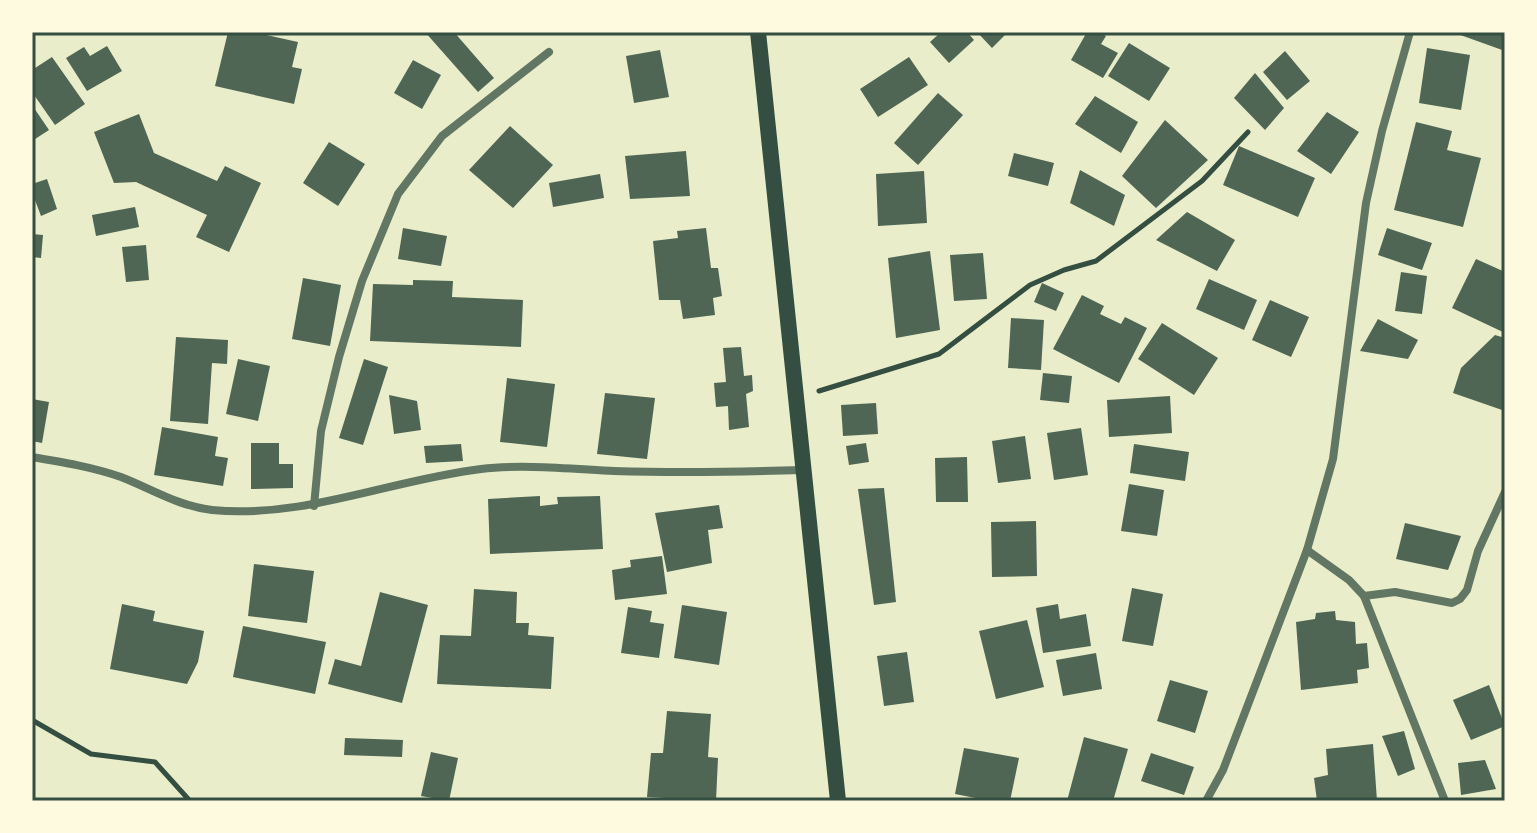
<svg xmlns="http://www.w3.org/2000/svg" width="1537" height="833" font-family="'DejaVu Sans',sans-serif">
  <rect width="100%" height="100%" fill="#e9edc9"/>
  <!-- building -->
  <g fill="#4f6655">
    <path d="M228,32H253L298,42L292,67L302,69L294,104L215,86Z"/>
    <path d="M425,32H454L494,78L478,92Z"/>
    <path d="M941,32H967L974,40L949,63L930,42Z"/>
    <path d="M977,32H1008L992,48Z"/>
    <path d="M1087,32H1098L1106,36L1101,44L1118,53L1103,78L1071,60Z"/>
    <path d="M1452,32H1505V51Z"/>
    <path d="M1129,43L1170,68L1149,101L1108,76Z"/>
    <path d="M107,46L122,71L87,91L66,58L84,47L90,56Z"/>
    <path d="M1427,48L1470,55L1461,110L1419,103Z"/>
    <path d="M660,50L669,97L634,103L626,56Z"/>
    <path d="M1285,51L1310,81L1287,100L1263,72Z"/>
    <path d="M52,57L85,104L55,125L32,92V70Z"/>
    <path d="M909,57L928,85L878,117L860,89Z"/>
    <path d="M413,60L441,75L422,109L394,93Z"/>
    <path d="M1255,73L1284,108L1265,130L1234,98Z"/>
    <path d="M938,93L963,115L918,165L894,143Z"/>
    <path d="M1095,96L1138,122L1121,153L1075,124Z"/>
    <path d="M32,105L49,130L32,141Z"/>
    <path d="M1327,112L1359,132L1331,174L1297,151Z"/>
    <path d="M139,114L154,153L217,181L225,166L261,183L229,252L196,237L207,215L136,182L114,183L94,132Z"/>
    <path d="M1165,120L1208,160L1156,208L1122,176Z"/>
    <path d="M1416,122L1452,131L1447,150L1481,158L1463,227L1394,210Z"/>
    <path d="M510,126L553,165L513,208L469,170Z"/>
    <path d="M329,142L365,164L338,206L303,183Z"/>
    <path d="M1239,146L1315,178L1298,217L1223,185Z"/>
    <path d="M686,151L690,196L630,199L625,156Z"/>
    <path d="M1014,153L1054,163L1048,186L1008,176Z"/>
    <path d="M1080,170L1125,195L1114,226L1070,203Z"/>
    <path d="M924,171L927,223L878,226L876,174Z"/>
    <path d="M600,174L604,198L553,207L549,183Z"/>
    <path d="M47,179L57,209L41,216L32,192V184Z"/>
    <path d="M135,207L139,227L96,236L92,215Z"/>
    <path d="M1187,212L1235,240L1217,271L1156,240Z"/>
    <path d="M403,228L447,236L441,266L398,259Z"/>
    <path d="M706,228L711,268H718L722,296L713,298L715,315L683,319L680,300H659L653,241L678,238L677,231Z"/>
    <path d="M1387,228L1432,243L1422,270L1378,255Z"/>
    <path d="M32,234L43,235L41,258L32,257Z"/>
    <path d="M146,245L149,280L126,282L122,247Z"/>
    <path d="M930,251L940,330L896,338L888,258Z"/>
    <path d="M983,253L987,299L954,301L950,255Z"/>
    <path d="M1476,259L1505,272V333L1452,308Z"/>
    <path d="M1401,272L1427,276L1422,314L1395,311Z"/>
    <path d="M303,278L341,285L330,346L292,339Z"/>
    <path d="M1209,279L1257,300L1244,330L1196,309Z"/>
    <path d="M413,280L453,281L452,297L523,300L521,347L370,341L373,284L413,285Z"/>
    <path d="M1042,283L1064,293L1056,311L1034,302Z"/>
    <path d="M1082,295L1104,306L1100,314L1121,324L1125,317L1147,328L1119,383L1053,349Z"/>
    <path d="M1270,300L1309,317L1291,357L1252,340Z"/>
    <path d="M1011,318L1044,320L1041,370L1008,368Z"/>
    <path d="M1378,319L1418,340L1408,359L1360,351Z"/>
    <path d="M1162,323L1218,358L1194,395L1138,359Z"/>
    <path d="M1495,335L1505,338V411L1453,393L1461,368Z"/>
    <path d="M176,337L228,340L227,364L212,363L208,424L170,421Z"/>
    <path d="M741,347L744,376L752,375L753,391L746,394L749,427L729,430L728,406L716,407L714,383L726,382L723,348Z"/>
    <path d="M238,359L270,366L258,421L226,414Z"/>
    <path d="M364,359L388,367L363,445L339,438Z"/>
    <path d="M1043,373L1072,376L1069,403L1040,400Z"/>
    <path d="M507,378L555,384L547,447L500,442Z"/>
    <path d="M605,393L655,398L647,459L597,454Z"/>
    <path d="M389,395L417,401L421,430L394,434Z"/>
    <path d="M1170,396L1172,433L1109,437L1107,400Z"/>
    <path d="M32,399L49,402L42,443L32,441Z"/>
    <path d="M876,403L878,434L843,436L841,405Z"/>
    <path d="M162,427L218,437L215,456L228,458L223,486L154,475Z"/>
    <path d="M1081,428L1088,475L1054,480L1047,433Z"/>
    <path d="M1025,436L1031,479L998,483L992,441Z"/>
    <path d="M251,443H279V464H293V488L251,489Z"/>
    <path d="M866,443L869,462L849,465L846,446Z"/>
    <path d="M461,444L463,461L426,463L424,446Z"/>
    <path d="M1134,444L1189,452L1185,481L1130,473Z"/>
    <path d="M967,457L968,502H936L935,458Z"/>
    <path d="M1129,484L1164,490L1157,536L1121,531Z"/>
    <path d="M884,488L896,602L874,605L858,489Z"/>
    <path d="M540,496V506L558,504L557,497L600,496L603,549L490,554L488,499Z"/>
    <path d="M719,505L723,528L708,530L712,563L667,572L655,513Z"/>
    <path d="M1036,521L1037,576L992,577L991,522Z"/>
    <path d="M1405,523L1461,536L1448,570L1396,559Z"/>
    <path d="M662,556L667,594L615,600L612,570L631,567L630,560Z"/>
    <path d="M254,564L314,571L307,623L248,616Z"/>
    <path d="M1132,588L1163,594L1153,646L1122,641Z"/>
    <path d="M474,589L517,592L516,623H529L528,635L554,637L551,689L437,684L440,635L471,636Z"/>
    <path d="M380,592L428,605L402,703L328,684L335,659L361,666Z"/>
    <path d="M122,604L155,611L153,621L204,631L198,662L187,684L110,669Z"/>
    <path d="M1058,604L1060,619L1086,614L1091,646L1043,653L1036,608Z"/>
    <path d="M682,605L727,612L719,665L674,658Z"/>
    <path d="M628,607L652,611L650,622L664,624L659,658L621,653Z"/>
    <path d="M1335,611L1336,620L1355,622L1356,644L1367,643L1369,668L1357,670L1358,683L1301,690L1296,622L1315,619L1316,613Z"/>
    <path d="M1027,620L1044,687L996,699L979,631Z"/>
    <path d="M243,626L326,642L315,694L233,677Z"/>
    <path d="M907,652L914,702L884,706L877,656Z"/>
    <path d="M1096,653L1102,689L1063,696L1056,660Z"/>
    <path d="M1170,680L1208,691L1195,733L1157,721Z"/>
    <path d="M1489,685L1505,726L1471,740L1453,700Z"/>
    <path d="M667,711L711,714L708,757L718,758L716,801L647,797L651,753H663Z"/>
    <path d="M1404,731L1415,769L1398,776L1382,736Z"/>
    <path d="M1084,737L1128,749L1113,801H1067Z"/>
    <path d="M345,738L403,740L402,757L344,755Z"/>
    <path d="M1373,744L1377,801H1317L1314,778L1328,775L1326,749Z"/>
    <path d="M964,748L1019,758L1010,801H991L955,794Z"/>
    <path d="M431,752L458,758L449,801L421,796Z"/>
    <path d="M1151,753L1194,767L1184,795L1141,781Z"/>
    <path d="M1485,760L1496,789L1461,795L1458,763Z"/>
  </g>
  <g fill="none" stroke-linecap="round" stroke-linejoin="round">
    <!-- path -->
    <g stroke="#344e41" stroke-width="5">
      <path d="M819,391L939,354L1030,285L1064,270L1096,261L1202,181L1248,132"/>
      <path d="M32,720L91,754L155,762L190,801"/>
    </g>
    <!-- minor -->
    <g stroke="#617663" stroke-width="8">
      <path d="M32,457C62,462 92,467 121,477C152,489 178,506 212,510C304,519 390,480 481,469C521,464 573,469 614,471C677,473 740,472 803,470"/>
      <path d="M314,506L321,431L339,357L362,281L398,194L442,136L549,52"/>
      <path d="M1307,550L1349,580L1364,596L1445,801"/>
      <path d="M1364,596L1395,592L1452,603L1460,599L1467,590L1478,551L1505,492"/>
      <path d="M1206,801L1223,770L1307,550L1333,459L1366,203L1382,131L1410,32"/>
    </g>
    <!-- secondary -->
    <path stroke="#344e41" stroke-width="16" d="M758,32L838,801"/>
  </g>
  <!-- border -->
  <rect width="1537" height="833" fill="none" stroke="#fefae0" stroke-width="68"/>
  <rect x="34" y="34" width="1469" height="765" fill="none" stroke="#344e41" stroke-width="3"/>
</svg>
